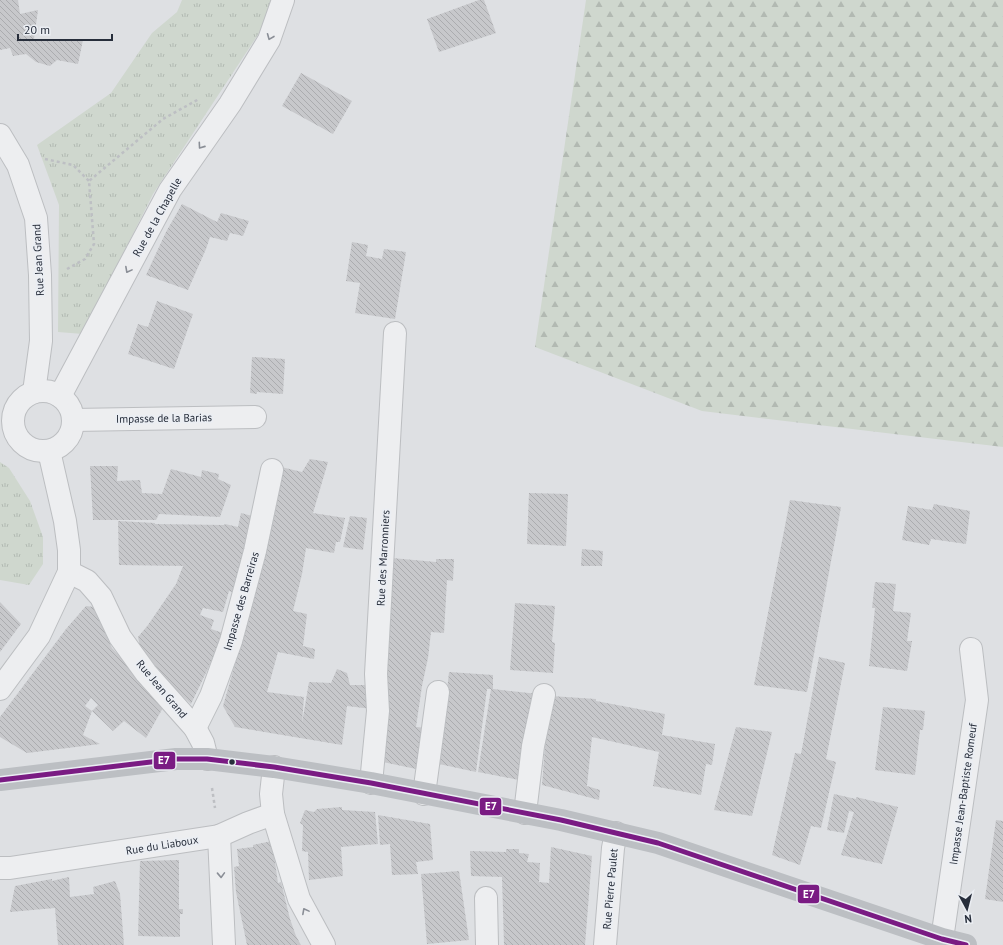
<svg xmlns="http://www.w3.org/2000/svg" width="1003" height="945" font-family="'PT Sans',sans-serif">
  <defs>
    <pattern id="forest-firs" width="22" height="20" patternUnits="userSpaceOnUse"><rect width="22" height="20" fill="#cfd7ce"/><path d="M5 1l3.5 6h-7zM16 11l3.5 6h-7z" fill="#b2b9b2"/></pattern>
    <pattern id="park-tufts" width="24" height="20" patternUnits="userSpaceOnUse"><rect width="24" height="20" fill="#cfd7ce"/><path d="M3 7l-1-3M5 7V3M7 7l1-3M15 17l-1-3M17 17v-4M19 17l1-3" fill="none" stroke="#b2b9b2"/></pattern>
    <pattern id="building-back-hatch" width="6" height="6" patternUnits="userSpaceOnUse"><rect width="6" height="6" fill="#c7c8cb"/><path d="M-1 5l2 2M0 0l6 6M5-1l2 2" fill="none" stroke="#abacaf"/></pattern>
  </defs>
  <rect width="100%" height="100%" fill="#dee0e3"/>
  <!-- forest -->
  <path fill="url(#forest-firs)" d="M586,0H1003V447L702,411L535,347Z"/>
  <!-- park -->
  <g fill="url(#park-tufts)">
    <path d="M182,0H275L269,18L153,194L83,334L58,332L59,205L37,145L111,93L152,33L177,12Z"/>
    <path d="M0,462L9,468L30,501L43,537V564L29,585L0,580Z"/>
  </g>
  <!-- building -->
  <g fill="url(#building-back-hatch)">
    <path d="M0,0H18L20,14L38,10L34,39L83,40L78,64L57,60L50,66L36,62L26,54L13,56L10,48L0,50Z"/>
    <path d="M479,0H484L496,33L439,52L427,19Z"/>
    <path d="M301,73L352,101L333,134L282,106Z"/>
    <path d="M182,204L217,222L221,213L249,221L243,236L230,233L227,241L210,237L206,249L188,290L146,275L166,232Z"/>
    <path d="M352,242L368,245L366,256L382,259L384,249L406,252L395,319L355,313L360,283L346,281Z"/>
    <path d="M157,301L193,314L174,369L128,354L138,324L148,327Z"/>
    <path d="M252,357L285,359L283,394L257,392V394L250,393Z"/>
    <path d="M310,459L328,462L313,513L345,518L340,542H336L334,553L306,548L302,574L293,611L307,614L303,646L315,649L314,659L278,652L267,692L304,697L302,723L309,682L331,683L337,669L347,673L350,685H369L372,709L347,706L342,745L235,727L223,706L241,643L281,467L302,472Z"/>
    <path d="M90,466H118L117,481L140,480L142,493L162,494L171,469L201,477L202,470L219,474L218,479L231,485L220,517L159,514L156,520H93Z"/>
    <path d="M529,493L568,494L566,546L527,544Z"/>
    <path d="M790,500L841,507L807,692L754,685Z"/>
    <path d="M934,504L970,511L966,544L931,539L929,545L902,540L908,506L932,510Z"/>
    <path d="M241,513L256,517L235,593L229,591L223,612L203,608L200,615L214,620L211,629L223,633L215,659L213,658L191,704L164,678L165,677L140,647L138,637L148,625L176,584L183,566L119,565L118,521L155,523V524L224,525L225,524L238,527Z"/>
    <path d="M350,516L367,518L363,550L343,547Z"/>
    <path d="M582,549L603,551L602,566H581Z"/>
    <path d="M392,558L436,562V559H454L453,581L447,580L444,633L431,632L428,658L422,686L416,727L428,728L421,770L378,761L387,695L388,655H384Z"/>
    <path d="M875,582L896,584L893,611L911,613L907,641H912L907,671L869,666L875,608H872Z"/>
    <path d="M0,602L21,624L0,652Z"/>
    <path d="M515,603L555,606L552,642L555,643L553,673L510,670Z"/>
    <path d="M86,606L94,607L112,648L164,706L146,738L124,721L113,731L92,711L98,705L91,698L85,706L92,711L83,735L100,744L27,753L0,737V717L66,629Z"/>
    <path d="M819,657L845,663L826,759L836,762L821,828L811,826L800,865L772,855L795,753L801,754Z"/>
    <path d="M449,672L493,675V689L538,694L519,780L478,772L491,689H487L476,772L439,764Z"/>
    <path d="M551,696L596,699V701L665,714L662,735L715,744L712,765L706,764L701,795L653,786L659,752L592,737L587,786L600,790L599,800L542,785L546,733Z"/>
    <path d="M883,707L925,711L923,730H920L915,775L875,770Z"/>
    <path d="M736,727L772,732L752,816L714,810Z"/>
    <path d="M834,794L856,799V797L898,807L882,864L841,855L854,812L849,811L844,833L827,830Z"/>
    <path d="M342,807V810L375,812L378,844L341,847L343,876L309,880L308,852L302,851L303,825L300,823L305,810L314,812L317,809Z"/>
    <path d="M378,815L430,824L433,860L416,862L418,874L392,875L390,844L380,845Z"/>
    <path d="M996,820L1003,821V902L985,899Z"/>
    <path d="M272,841L278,883L281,882L290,919L296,936L301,945H247L236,892L234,867L239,866L237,849L253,847V845Z"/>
    <path d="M551,847L592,856L585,945H504L502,877L471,876L470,851L506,852V849H519V853L529,854L527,862L540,863L539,882L549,883Z"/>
    <path d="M179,860V909H183V914H180V937L138,936L140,861Z"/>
    <path d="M459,871L469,940L427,944L421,874Z"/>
    <path d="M69,877L70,897L94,894L93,887L115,881L120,894L124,945H58L55,908L10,912L15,886L52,879V881Z"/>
  </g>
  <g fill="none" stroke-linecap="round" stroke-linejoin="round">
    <defs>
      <g id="minor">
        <path d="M0,135L18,165L36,218L40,275L41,341L34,392"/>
        <circle cx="43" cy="421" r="30"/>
        <path d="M60,396L170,190L230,104L269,40L283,0"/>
        <path d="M73,420L255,417"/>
        <path d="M69,572L87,581L101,597L120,637L146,673L195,728L203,743L207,759"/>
        <path d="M0,689L39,636L69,572V550L65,521L49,451"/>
        <path d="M195,728L211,696L231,641L255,551L272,470"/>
        <path d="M274,767L271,794L273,814L299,899L324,945"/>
        <path d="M371,783L378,711L376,674L395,333"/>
        <path d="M424,794L438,692"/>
        <path d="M525,813L533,746L544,695"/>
        <path d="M219,836L224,945"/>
        <path d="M0,868H10L219,836L248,823L273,814"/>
        <path d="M486,898L487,945"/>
        <path d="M942,939L977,700L971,649"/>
        <path d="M605,945L613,848L616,833"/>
      </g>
    </defs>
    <!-- minor casing -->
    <use href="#minor" stroke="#bcbec1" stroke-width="24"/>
    <!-- path -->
    <g stroke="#bdbfc3" stroke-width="2.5" stroke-dasharray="3 3" stroke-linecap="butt">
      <path d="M45,159L73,165L89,181"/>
      <path d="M67,269L85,259L94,244L89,181L163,119L199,99"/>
      <path d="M212,788L215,808"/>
    </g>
    <!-- minor -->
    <use href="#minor" stroke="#edeef0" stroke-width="22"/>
    <!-- secondary -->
    <path stroke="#bcbfc3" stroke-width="22" d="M0,780L176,759H207L274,767L371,783L561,820L658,843L942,939L966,945"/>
    <defs>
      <path id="bus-1" d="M0,780L176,759H207L274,767L371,783L561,820L658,843L942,939L966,945"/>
    </defs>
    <!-- bus-1 casing -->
    <use href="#bus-1" stroke="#ebeef3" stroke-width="8"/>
    <!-- bus-1 -->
    <use href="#bus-1" stroke="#7a1b83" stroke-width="5"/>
  </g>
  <!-- one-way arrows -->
  <defs><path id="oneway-chevron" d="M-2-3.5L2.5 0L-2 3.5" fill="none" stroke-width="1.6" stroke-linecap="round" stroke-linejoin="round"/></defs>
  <g stroke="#8a8e96">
    <use href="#oneway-chevron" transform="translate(270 37) rotate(112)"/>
    <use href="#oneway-chevron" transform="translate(201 146) rotate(125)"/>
    <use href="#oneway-chevron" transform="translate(128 270) rotate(118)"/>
    <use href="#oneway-chevron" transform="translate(221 875) rotate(88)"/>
    <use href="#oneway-chevron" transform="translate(305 911) rotate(-118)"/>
  </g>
  <!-- markers -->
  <circle fill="#272e3b" stroke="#ebeef3" stroke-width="1.5" cx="232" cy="762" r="3.5"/>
  <g text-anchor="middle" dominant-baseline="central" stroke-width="4" stroke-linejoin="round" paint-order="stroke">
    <!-- street labels -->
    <g font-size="11" fill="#272e3b" stroke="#ebeef3">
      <text transform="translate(157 217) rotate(-61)">Rue de la Chapelle</text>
      <text transform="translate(38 260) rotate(-93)">Rue Jean Grand</text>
      <text transform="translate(164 418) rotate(-1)">Impasse de la Barias</text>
      <text transform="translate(383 558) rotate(-87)">Rue des Marronniers</text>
      <text transform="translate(241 601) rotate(-74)">Impasse des Barreiras</text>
      <text transform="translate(162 689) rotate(50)">Rue Jean Grand</text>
      <text transform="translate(963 794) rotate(-82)">Impasse Jean-Baptiste Romeuf</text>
      <text transform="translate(162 845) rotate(-9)">Rue du Liaboux</text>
      <text transform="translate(610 889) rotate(-85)">Rue Pierre Paulet</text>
    </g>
  </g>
  <g stroke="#ebeef3" stroke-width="1.5">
    <rect x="153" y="751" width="23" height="19" rx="4" fill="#7a1b83"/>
    <rect x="479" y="797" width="23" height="19" rx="4" fill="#7a1b83"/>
    <rect x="797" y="884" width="23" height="20" rx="4" fill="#7a1b83"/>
  </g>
  <g font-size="11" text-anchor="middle" font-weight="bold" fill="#fff">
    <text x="164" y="764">E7</text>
    <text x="491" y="810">E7</text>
    <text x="809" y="898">E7</text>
  </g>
  <!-- north arrow -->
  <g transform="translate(967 909) rotate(173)" stroke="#ebeef3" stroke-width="3" paint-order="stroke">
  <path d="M0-3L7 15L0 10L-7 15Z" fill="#272e3b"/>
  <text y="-6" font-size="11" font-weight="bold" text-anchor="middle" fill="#272e3b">N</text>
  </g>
  <!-- scale -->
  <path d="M18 34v6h94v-6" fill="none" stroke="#272e3b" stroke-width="2"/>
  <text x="24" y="34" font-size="12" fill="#272e3b" stroke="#ebeef3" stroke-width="3" paint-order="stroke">20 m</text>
</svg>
